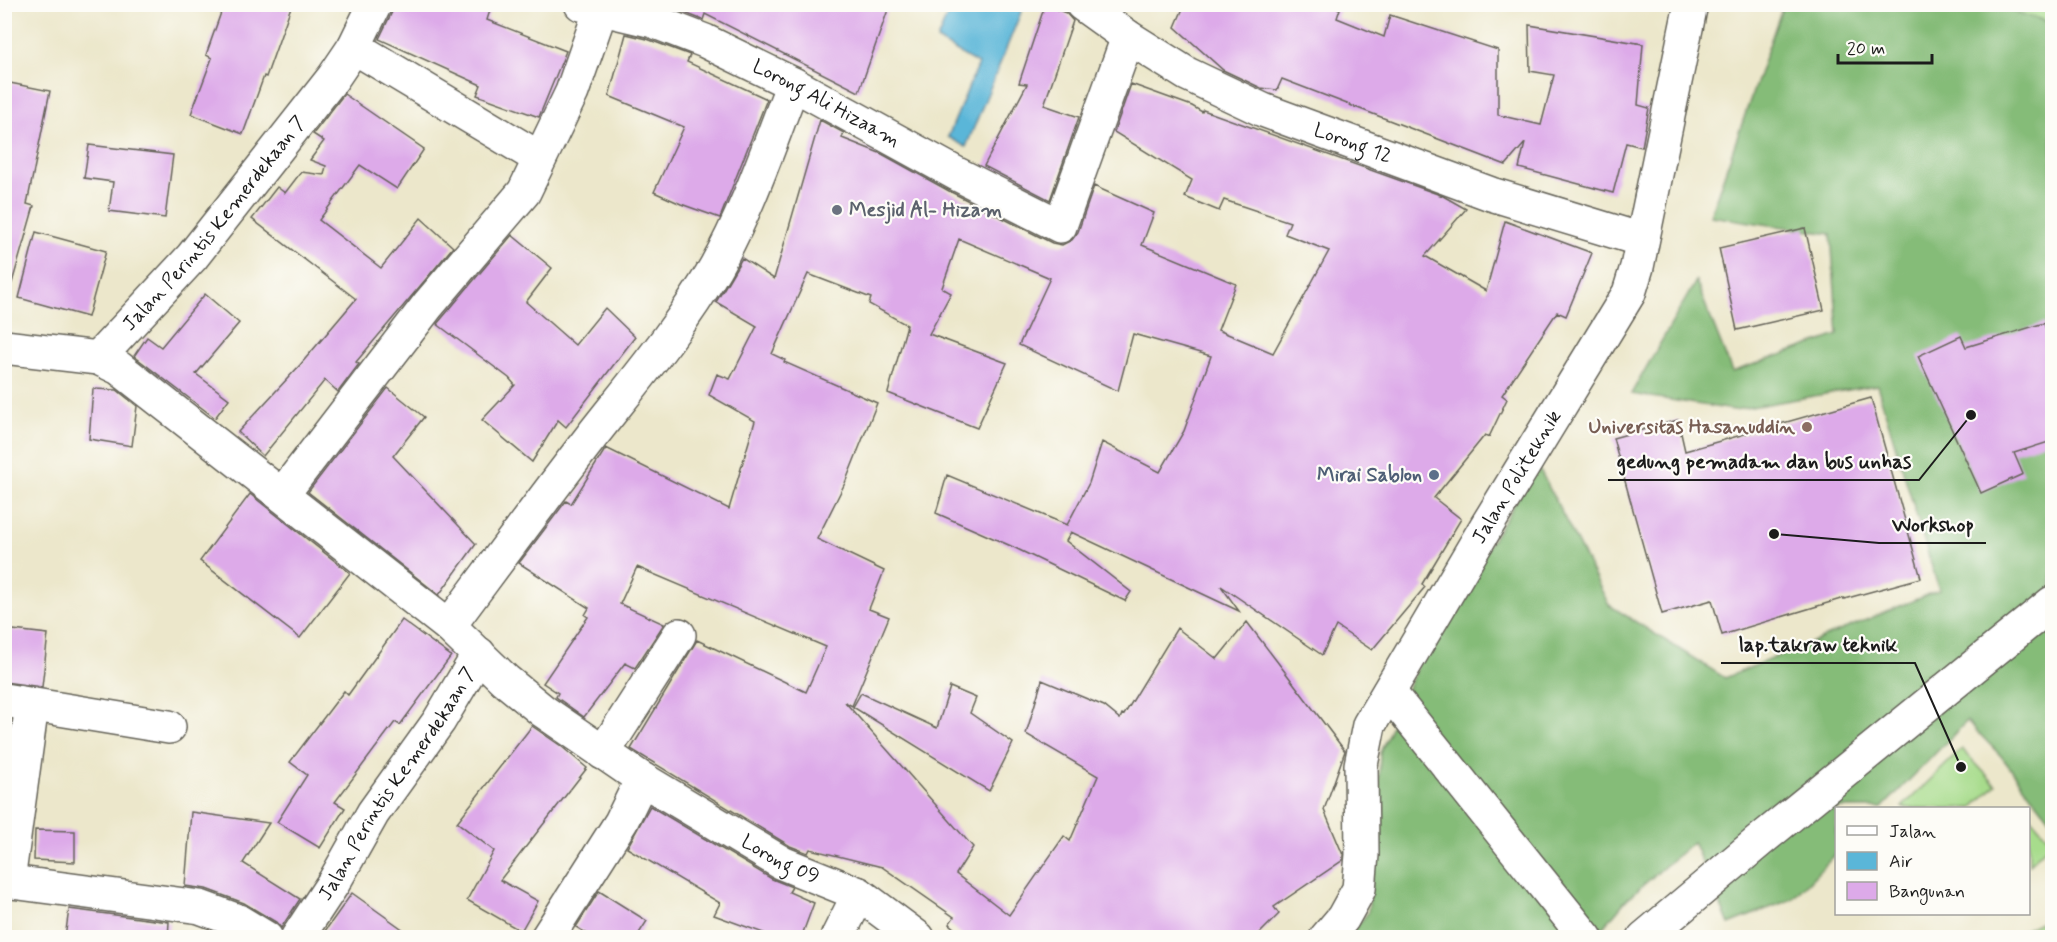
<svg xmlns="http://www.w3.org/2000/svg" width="2057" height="942" font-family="Mynerve,sans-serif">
  <rect width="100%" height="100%" fill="#fdfcf7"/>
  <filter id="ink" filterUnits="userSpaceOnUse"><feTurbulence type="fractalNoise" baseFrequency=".0167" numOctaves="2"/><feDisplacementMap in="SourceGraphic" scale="12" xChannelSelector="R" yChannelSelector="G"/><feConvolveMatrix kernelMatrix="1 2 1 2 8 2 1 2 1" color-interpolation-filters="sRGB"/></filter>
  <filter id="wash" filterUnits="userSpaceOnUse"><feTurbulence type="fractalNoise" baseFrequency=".008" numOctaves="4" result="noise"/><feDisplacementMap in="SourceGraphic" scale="24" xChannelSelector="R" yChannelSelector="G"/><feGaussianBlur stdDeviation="1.35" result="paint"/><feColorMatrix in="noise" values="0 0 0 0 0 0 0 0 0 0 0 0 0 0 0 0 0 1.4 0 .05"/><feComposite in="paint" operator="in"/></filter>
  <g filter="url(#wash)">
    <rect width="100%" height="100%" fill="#ece7cb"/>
    <!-- green -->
    <g fill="#a7dc8c" stroke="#627c54" stroke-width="1.5">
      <path d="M1992,5H2052V23Z"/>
      <path d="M1962,749L1996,785L1972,808H1903L1902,807Z"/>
      <path d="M2029,815L2052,842L2029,864L2028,815Z"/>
      <path d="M2052,916V937H2011Z"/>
    </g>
    <!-- forest -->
    <path fill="#85bc78" stroke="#506c4a" stroke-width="1.5" d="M1783,5H1992L2052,23V822L2001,756L1967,721L1882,808H1836V854L1792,899L1729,924L1693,842L1627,899L1595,937L1346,938L1368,913L1377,828L1380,753L1425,648L1538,466L1609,605L1725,678L1939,590L1877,385L1734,410L1631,394L1696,281L1732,372L1838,335L1831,234L1710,216Z"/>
    <!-- water -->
    <path fill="#5ab6d8" stroke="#3b697a" stroke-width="1.5" d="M952,4L1024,5L966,147L948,137L978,64L937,40Z"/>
    <g id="blocks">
      <!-- building -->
      <g fill="#ddaae9">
        <path d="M224,4H292L266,77L264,76L243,134L191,114L212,58L206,55Z"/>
        <path d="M393,4H492L487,20L566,51L539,117L477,95L481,85L379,39L392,12Z"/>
        <path d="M662,4H890L859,92L705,14L703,20Z"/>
        <path d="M1185,4H1323L1340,9L1337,18L1384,37L1390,15L1498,50V115L1541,125L1554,75L1530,71L1529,25L1643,44L1638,105L1649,108L1642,147L1626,143L1613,193L1519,168L1525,143L1506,165L1282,79L1277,90L1261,88L1223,70L1175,27Z"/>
        <path d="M1045,5L1066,13L1073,21L1044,105L1079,117L1050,200L984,166L1027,84L1019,83Z"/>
        <path d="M626,34L647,39L690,55L687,62L767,99L720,218L681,204L654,192L684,127L609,96Z"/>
        <path d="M10,83L50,91L27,204L34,206L12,283L4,282V110Z"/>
        <path d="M1131,84L1192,106L1202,112L1203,110L1443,196L1466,209L1425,256L1486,291L1505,221L1592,253L1566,316L1557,312L1502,395L1507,399L1489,437L1485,435L1434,498L1461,519L1422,584L1425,587L1372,650L1336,626L1322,655L1221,586L1239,611L1071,532L1066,541L1131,592L1125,601L1011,546L936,513L947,475L1067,525L1089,483L1102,442L1160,472L1184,431L1211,356L1133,334L1118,391L1019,345L1050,278L959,239L942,288L951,293L929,334L1007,363L977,428L888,393L907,325L869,304L871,298L808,274L772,354L785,360L784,362L877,403L845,483L817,539L884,571L869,609L889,617L852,706L845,702L973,847L956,874L1009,915L1064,836L1070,841L1098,776L1026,734L1042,680L1104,706L1120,719L1122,714L1124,715L1177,628L1217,659L1247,622L1345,751L1324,810L1343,855V860L1274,907L1279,914L1255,938H966L949,924L954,917L882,867L810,849L808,853L790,846L631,749L697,640L806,692L826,647L637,567L620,604L664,624L635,668L625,663L584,717L556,697L558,693L543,683L588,617L585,615L589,608L519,563L566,501L571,504L606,448L729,509L755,421L709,395L717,374L730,379L757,326L716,302L742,258L774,279L820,120L844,133L842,138L882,154L949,191L1052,243L1062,245L1072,240L1078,232L1094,186L1154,213L1142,245L1236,284L1218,330L1273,353L1329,251L1285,234L1290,222L1224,200L1219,211L1185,197L1192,180L1114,132Z"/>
        <path d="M344,94L424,149L397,189L360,165L319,220L381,268L421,218L453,247L356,362L359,364L338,392L325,380L263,456L238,432L300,365L356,299L252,219L277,187L285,193L301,172L324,175L326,166L310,160L324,141L313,134Z"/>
        <path d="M89,145L173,155L165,218L109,211L113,182L84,178Z"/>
        <path d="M1805,228L1824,310L1737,330L1719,248Z"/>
        <path d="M36,232L106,251L88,317L19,298Z"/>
        <path d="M512,235L552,268L526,302L575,345L605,308L635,337L566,427L558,420L532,462L482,420L515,385L509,378L437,324Z"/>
        <path d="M205,294L239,323L196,374L229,399L215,418L134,356L147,337L161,347Z"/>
        <path d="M2044,323L2052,349V441L2014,453L2023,474L1981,493L1918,356L1961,336L1966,347Z"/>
        <path d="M388,388L424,417L393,456L476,544L439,595L308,492Z"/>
        <path d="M93,389L117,390L137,406L132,446L89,439Z"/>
        <path d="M1871,398L1921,578L1844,599V598L1722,635L1712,600L1662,614L1613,438L1678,420L1685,451Z"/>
        <path d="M250,494L350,573L300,638L200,561Z"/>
        <path d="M402,620L451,656L400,725L395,722L335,802L345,808L320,848L277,822L307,775L290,762L344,691L348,695Z"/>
        <path d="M4,629L48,634L42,687L4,682Z"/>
        <path d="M950,687L976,698L970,713L1013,743L989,791L853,707L861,693L937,728Z"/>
        <path d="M532,726L561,746L587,768L500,880L538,901L521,931L467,900L494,851L457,822Z"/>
        <path d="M650,806L772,879L792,887L789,892L814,903L801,938H777L714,915L720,903L627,848Z"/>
        <path d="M191,812L269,823L243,863L300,899L281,928L276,922L244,903L206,889L185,886Z"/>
        <path d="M35,830L75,831V862L34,860Z"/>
        <path d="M599,891L647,921L636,938H594L576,927Z"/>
        <path d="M352,893L415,938H320Z"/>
        <path d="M69,909L169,922L168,938H65Z"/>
      </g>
    </g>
  </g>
  <g filter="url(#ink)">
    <use href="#blocks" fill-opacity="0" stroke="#656359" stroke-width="1.5"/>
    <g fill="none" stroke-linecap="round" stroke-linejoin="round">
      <defs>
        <g id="minor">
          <path id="s1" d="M581,4L653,21L705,41L793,84L957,174L1060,226L1128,37"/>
          <path id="s2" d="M1082,4L1128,37L1187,74L1263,110L1491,194L1642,240"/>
          <path d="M354,47L539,158"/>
          <path id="s3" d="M4,347L98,358L119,368L449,626L505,680L543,711L642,779L782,863L859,894L918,938"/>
          <path id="s4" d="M98,358L192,257L333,78L354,47L375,4"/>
          <path d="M282,495L428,305L524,192L572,92L601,9"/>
          <path d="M449,626C496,563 543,499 591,437C634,382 680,328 715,268C748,210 769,145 793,84"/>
          <path d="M1389,692L1586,938"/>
          <path d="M4,700L169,727"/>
          <path d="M603,753L679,635"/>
          <path d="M4,881L200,907L238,921L266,938"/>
          <path d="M8,881L32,705"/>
          <path id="s5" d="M297,938L334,882L373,813L439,721L479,654"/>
          <path d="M547,938L621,822L642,779"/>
          <path d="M837,938L859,894"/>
          <path id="s6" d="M1326,938L1343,918L1359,889L1362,855L1361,765L1369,725L1486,527L1629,293L1637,267L1691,4"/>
        </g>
        <path id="tertiary" d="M1644,938L1763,838L2052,603"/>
      </defs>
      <!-- minor casing -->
      <use href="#minor" stroke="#656359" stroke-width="36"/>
      <!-- tertiary casing -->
      <use href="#tertiary" stroke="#656359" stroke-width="36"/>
      <!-- minor -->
      <use href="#minor" stroke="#fff" stroke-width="33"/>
      <!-- tertiary -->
      <use href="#tertiary" stroke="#fff" stroke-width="33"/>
    </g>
  </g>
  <!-- markers -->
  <circle fill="#6b7280" stroke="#fdfcf7" stroke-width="2" cx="837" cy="210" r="6"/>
  <circle fill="#8d6e63" stroke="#fdfcf7" stroke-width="2" cx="1807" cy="427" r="6"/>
  <circle fill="#5c6f8a" stroke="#fdfcf7" stroke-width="2" cx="1434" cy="475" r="6"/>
  <g text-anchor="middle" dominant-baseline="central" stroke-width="4.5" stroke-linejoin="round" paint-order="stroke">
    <!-- street labels -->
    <g font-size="20" fill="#1c1c1c" stroke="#fdfcf7">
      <text stroke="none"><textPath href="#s1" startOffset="266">Lorong Ali Hizaam</textPath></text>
      <text stroke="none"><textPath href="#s2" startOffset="306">Lorong 12</textPath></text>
      <text stroke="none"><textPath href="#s4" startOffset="178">Jalan Perintis Kemerdekaan 7</textPath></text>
      <text stroke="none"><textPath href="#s6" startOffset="513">Jalan Politeknik</textPath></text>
      <text stroke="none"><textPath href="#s5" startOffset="184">Jalan Perintis Kemerdekaan 7</textPath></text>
      <text stroke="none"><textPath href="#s3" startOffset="944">Lorong 09</textPath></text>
    </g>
    <!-- worship labels -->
    <g font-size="20" font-weight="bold" fill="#5b616d" stroke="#fdfcf7" text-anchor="start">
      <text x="849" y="210">Mesjid Al- Hizam</text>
    </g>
    <!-- education labels -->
    <g font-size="20" font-weight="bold" fill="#785e54" stroke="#fdfcf7" text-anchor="end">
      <text x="1795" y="427">Universitas Hasanuddin</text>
    </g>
    <!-- service labels -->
    <g font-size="20" font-weight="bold" fill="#4e5e75" stroke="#fdfcf7" text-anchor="end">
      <text x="1422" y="475">Mirai Sablon</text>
    </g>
  </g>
  <!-- callouts -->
  <path fill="none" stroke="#1c1c1c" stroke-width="2" d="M1971 415L1919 480H1608M1774 534L1879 543H1986M1961 767L1915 663H1721"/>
  <g fill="#1c1c1c" stroke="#fdfcf7" stroke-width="2">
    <circle cx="1971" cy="415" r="6"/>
    <circle cx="1774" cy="534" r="6"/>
    <circle cx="1961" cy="767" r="6"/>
  </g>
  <g font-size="21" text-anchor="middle" font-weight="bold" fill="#1c1c1c" stroke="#fdfcf7" stroke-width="4.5" stroke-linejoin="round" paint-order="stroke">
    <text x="1764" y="468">gedung pemadam dan bus unhas</text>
    <text x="1933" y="531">Workshop</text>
    <text x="1818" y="651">lap.takraw teknik</text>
  </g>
  <!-- margin -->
  <rect width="2057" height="942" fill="none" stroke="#fdfcf7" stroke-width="24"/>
  <!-- legend -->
  <rect x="1835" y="807" width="195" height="108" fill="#fdfcf7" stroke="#a3a29f" stroke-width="1.5"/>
  <rect x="1847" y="826" width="30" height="9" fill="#ffffff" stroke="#a3a29f" stroke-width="1.5"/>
  <text x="1889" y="837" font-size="18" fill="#1c1c1c">Jalan</text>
  <rect x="1847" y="852" width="30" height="18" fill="#5ab6d8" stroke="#a3a29f" stroke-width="1.5"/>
  <text x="1889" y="867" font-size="18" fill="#1c1c1c">Air</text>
  <rect x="1847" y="882" width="30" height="18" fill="#ddaae9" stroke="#a3a29f" stroke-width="1.5"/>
  <text x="1889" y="897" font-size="18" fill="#1c1c1c">Bangunan</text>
  <!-- scale -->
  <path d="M1838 54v9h94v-9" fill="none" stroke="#1c1c1c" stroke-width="3"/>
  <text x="1847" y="54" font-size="18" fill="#1c1c1c" stroke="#fdfcf7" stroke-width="4.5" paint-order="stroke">20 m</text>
</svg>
